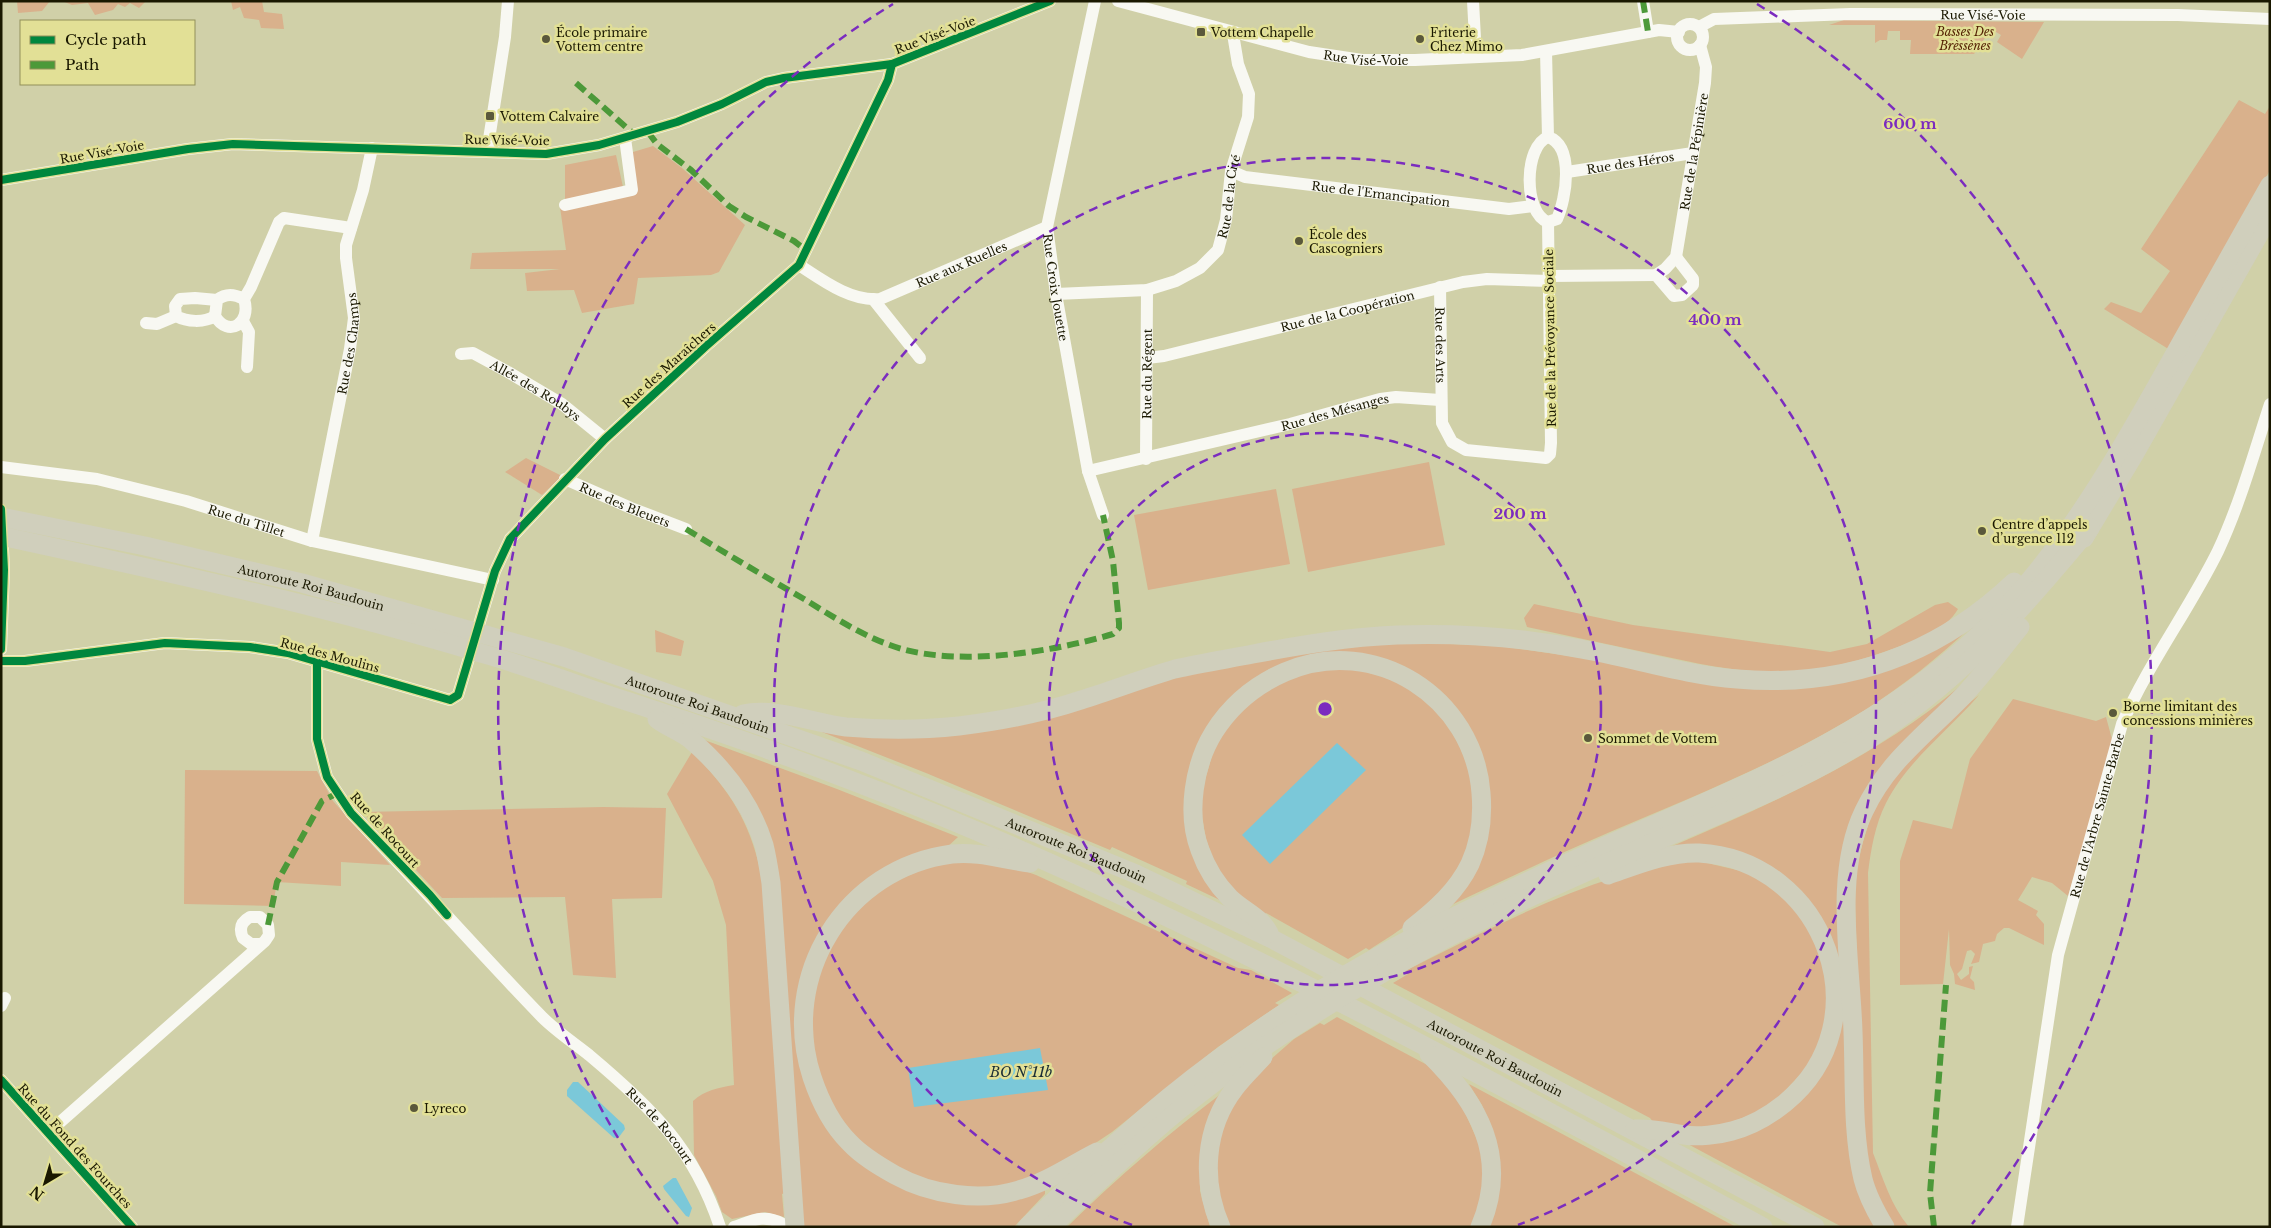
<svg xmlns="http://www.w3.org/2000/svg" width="2271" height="1228" font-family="'Libre Baskerville',serif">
  <rect width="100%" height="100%" fill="#d0d0a8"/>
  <!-- green -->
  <g fill="#d9b18c">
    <path d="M17,1H50L42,11L18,13Z"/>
    <path d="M62,1H146L139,8L130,3L125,7L118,4L113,10L95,15L88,3L72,5Z"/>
    <path d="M231,1H262L264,12L282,14L284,29L261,28L259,20L244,18L240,7L233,10Z"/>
    <path d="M1844,20L2044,22L2022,59L1997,42L2001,35L1991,29L1974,54H1910L1911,40H1900V31H1888L1887,40H1880L1875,43V25H1829Z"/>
    <path d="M2239,100L2265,114L2270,106V170L2170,350L2104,309L2111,302L2141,313L2170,271L2141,249Z"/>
    <path d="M653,146L682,168L745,225L719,272L711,275L638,278L634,304L582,313L574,290L527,291L525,273L560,269H470L472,253L566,250L560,207L565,205V165L616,155L623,187L632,190L633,152Z"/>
    <path d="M526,458L562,476L542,495L505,472Z"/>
    <path d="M1429,462L1445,545L1308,572L1292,489Z"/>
    <path d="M1276,489L1290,564L1148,590L1134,515Z"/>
    <path d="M1948,602L1958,609C1946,630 1917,640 1895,648C1857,662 1817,673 1777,672C1735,672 1694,663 1653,654C1611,645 1569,636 1527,627L1524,618L1534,604L1633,625L1830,652L1867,644L1935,605Z"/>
    <path d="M1972,626C1939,657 1903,686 1865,710C1785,760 1697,795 1610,832C1554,856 1500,882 1445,908L1488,784L1419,676L1294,661L1269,669L1250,682L1188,798L1224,902L1186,884L1187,881L1112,847L1110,850L926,773L799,723L912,732L1174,674L1361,644L1425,643L1500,646L1792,688Z"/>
    <path d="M655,630L684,641L681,656L656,652Z"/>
    <path d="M1346,668C1375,673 1404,681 1426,701C1475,745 1490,822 1452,878C1430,912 1402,929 1369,950L1366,948L1348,959L1266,913L1263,916L1229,887L1214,862L1206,839L1202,817L1201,794L1215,745L1227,726L1266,688L1318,669Z"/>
    <path d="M1975,673L1952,698L1849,842L1852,1143L1878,1227H1842L1686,1143L1712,1142L1822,1069L1833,944L1822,919L1808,900L1789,881L1668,848C1777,801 1886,754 1975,673Z"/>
    <path d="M1979,695C1948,731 1908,760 1886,803C1875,825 1871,849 1868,873L1873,1153C1883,1178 1891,1206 1909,1227H1891L1880,1207L1864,1150L1855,905L1856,869L1863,842L1870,819L1888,782L1945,723Z"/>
    <path d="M2013,699L2096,721L2106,717L2113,743L2068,896L2052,883L2032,877L2018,900L2038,911L2036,915L2044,924V945L2009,928H2004L1997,934L1995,941L1983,944L1979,962L1971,964L1975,954L1971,950L1967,951L1962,969L1957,974L1961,980L1969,974V967L1973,966L1970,978L1974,982L1975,990L1955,984L1954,974L1950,965L1949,929L1943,984L1900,985V861L1913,820L1952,829L1970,759Z"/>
    <path d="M699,738L837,789L958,837L945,849L880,873L804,971L813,1095L903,1184L1045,1190V1194L1014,1227H803L774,874Z"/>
    <path d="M692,752C731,791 751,824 762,878L785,1193L782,1194L784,1217L765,1212L732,1219L722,1212L716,1196L694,1155L693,1101C705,1090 718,1088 734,1085L726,925L713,881L667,794Z"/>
    <path d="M185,770L317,771L333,801L390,865L341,862V886L277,882L273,906L184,904Z"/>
    <path d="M603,807L666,808L662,898L612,899L616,978L573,975L565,897L442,898L362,812Z"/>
    <path d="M1686,858L1758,875L1804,916L1828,977L1827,1021L1811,1063L1769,1108L1710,1130L1654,1123L1650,1118L1393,983L1408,974L1405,971C1473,937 1543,900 1616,877C1639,870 1663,864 1686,858Z"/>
    <path d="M952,862L1006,864L1036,875L1238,968L1251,970L1292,993L1275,1003L1279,1005L1218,1047L1112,1132L1076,1156L1049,1171L1006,1185L981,1188H958L912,1176L865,1146L844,1124L829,1102L814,1059L812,999L818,974L842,926L882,887L926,868Z"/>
    <path d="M1337,1017L1433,1068L1457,1094L1482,1151L1484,1172L1482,1198L1473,1227H1224L1213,1181L1221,1124L1253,1075L1294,1039L1320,1023L1324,1025Z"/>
    <path d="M1469,1084L1736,1227H1489L1496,1141L1482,1105Z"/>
    <path d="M1226,1090L1201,1153L1200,1191L1210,1227H1067C1118,1177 1169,1133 1226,1090Z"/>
  </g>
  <!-- water -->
  <g fill="#7bc8d9">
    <path d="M1337,743L1366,770L1270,864L1242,835Z"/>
    <path d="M1040,1048L1048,1090L914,1107L908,1068Z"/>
    <path d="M573,1082H578L624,1125L625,1129L619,1137L614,1138L567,1096V1090Z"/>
    <path d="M673,1178H676L692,1208L689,1217L686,1216L664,1189L663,1186Z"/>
  </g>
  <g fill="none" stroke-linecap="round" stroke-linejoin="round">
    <!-- minor -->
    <g stroke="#f8f8f2" stroke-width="12">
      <path id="s1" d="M1095,1L1047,227L1056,294L1088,471L1103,515"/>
      <path id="s2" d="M1118,1L1309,52L1362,60H1415L1522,55L1659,30L1679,32"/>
      <path d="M1473,1L1476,57"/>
      <path d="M1643,1L1648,32"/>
      <circle cx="1690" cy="37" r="13"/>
      <path id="s3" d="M1699,27L1714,19L1850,14L2178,15L2270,19"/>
      <path d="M1546,51L1548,137"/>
      <path d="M1548,137C1575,146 1566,199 1557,219L1548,222C1523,213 1524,146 1548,137Z"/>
      <path d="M487,152L505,37L508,1"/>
      <path id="s4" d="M1231,171L1245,177L1509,209L1533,206"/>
      <path id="s5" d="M1567,172L1693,153"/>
      <path d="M1,180L188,149L233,144L546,154L599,145L677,122L722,104L766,82L784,78L892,64L1050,1"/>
      <path d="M565,205L632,190L625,138"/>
      <path id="s6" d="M799,265C822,280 851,302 880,299L1047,227"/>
      <path d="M1656,275L1674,296L1682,295L1693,285V279L1676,257"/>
      <path id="s7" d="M1549,276L1656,275L1665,269L1676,257L1705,83L1706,67L1700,45"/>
      <path id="s8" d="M1440,287L1442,423L1452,442L1466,450L1546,458L1550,454L1551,443L1548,222"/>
      <path id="s9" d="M1056,294L1147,290L1176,281L1200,268L1218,250L1226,220L1231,171L1248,117L1249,94L1238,64L1233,34"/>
      <path d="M244,299C252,324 228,338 215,316L217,300C226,293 234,294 244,299L251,287L279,222L284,218L351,228"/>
      <path d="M873,299L920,358"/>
      <path d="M215,316C204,323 187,322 176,316L175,306L180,299L195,298L217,300"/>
      <path d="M243,321L249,332L247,367"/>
      <path d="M146,323L157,324L176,316"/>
      <path id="s10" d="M461,354L473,353L508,372L562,404L605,439"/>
      <path id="s11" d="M1147,358L1164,356L1463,282L1487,279L1549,281"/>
      <path id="s12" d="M1146,459L1147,290"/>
      <path id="s13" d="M1,467L97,479L186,501L312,541L493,580"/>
      <path id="s14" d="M1088,471L1290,424L1380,399L1396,397L1440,400"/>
      <path id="s15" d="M565,479L631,508L686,529"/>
      <path id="s16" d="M312,541L350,349L354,318L346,258V245L363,190L372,148"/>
      <path d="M1,649L4,570L2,529"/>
      <path d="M1,661H25L165,643L250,647L288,653L450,700L458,695L495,571L510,539L605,439L705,347L799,265L888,80L892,64"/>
      <path id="s17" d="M317,662V739L327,777L351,813C416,880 477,950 542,1017C556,1031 574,1043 589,1055C651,1107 694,1148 720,1227"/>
      <path d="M1,1006L5,998"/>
      <path d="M1,1080L132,1227"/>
      <path d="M49,1132L265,941L269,935L268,925L260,917H250C241,922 239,929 243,938L251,944H260"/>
      <path d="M734,1227C754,1220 764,1214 783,1224"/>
      <path id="s18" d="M2017,1227L2058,955L2122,724C2148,664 2189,610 2218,551C2240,504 2254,453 2270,404"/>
    </g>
    <!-- highway -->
    <g stroke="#d0cfbc" stroke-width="19">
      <path id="s19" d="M1,517L145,546L302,583L564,657L861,761L1136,874L1274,940L1815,1227"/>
      <path d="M1,536C163,571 325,606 484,654C527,666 569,682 611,696C723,732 834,772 943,817C1226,934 1494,1082 1763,1227"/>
      <path d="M2084,538L2135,453L2270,215"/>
      <path d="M743,714C774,707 814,723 846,727C883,730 922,730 959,726C1000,721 1042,713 1081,700C1113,690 1144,678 1175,669C1201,663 1227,659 1253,654C1301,645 1348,637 1397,635C1458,633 1521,637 1581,649C1633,658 1684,675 1737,679C1844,688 1936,656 2014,582"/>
      <path d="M657,719C667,727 680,731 690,739C723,767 751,803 764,845C767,857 769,870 771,883L795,1227"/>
      <path d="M1030,863C1004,860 979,851 952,854C845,868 779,976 812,1077C820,1101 832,1125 849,1142C862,1156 879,1166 895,1175C931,1195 980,1202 1019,1190C1048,1182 1071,1165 1097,1152"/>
      <path d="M1608,875C1637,865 1668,852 1699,853C1825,860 1885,1021 1785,1103C1770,1115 1752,1126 1732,1131C1718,1135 1698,1137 1684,1135C1665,1132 1655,1128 1635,1129"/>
      <path d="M1269,933C1261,917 1242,910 1230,898C1217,885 1206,867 1200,850C1186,814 1194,764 1214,732C1231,705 1255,685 1285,672C1375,633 1474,698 1481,793C1483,817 1480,842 1470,864C1457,891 1435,910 1412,928"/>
      <path d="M1429,1054C1478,1102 1510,1157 1480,1227"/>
      <path d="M1027,1227C1073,1182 1120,1137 1169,1097C1263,1021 1366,958 1474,907C1532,879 1590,852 1649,827C1759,779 1863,735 1955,656C2046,580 2106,476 2163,375C2199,311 2234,248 2270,185"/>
      <path d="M1051,1227C1093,1187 1134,1147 1178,1111C1245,1056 1319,1009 1395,966C1479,918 1570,879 1659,840C1735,808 1812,777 1881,731C1966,675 2026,605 2090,528"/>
      <path d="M1221,1227C1201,1182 1204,1128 1235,1088C1243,1077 1254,1067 1263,1057"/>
      <path d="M1885,1227C1876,1212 1867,1195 1863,1179C1852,1132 1855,1080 1853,1032C1851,962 1833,875 1864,811C1887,762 1925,735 1962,697C1983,675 2001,650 2020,627"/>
    </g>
    <!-- quiet -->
    <g stroke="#4c9939" stroke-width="6" stroke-dasharray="12 6" stroke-linecap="butt">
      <path d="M1643,1L1648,32"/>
      <path d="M576,83L635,135"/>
      <path d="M648,132L657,144L691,170L729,206L746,217L794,241L807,251"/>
      <path d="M686,529C725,553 764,576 804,599C835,618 867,639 902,649C964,666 1052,652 1113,634L1119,628V623L1113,561L1103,515"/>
      <path d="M268,925L277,882L322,801L338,793"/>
      <path d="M1934,1227L1930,1193L1946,985"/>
    </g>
    <defs>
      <g id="cycleway">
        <path d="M1,180L188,149L233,144L546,154L599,145L677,122L722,104L766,82L784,78L892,64L1050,1"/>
        <path d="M1,509L4,570L1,649"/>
        <path d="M1,661H25L165,643L250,647L288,653L450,700L458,695L495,571L510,539L605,439L705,347L799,265L888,80L892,64"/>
        <path d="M317,662V739L327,777L351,813L430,895L447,915"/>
        <path d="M1,1080L132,1227"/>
      </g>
    </defs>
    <!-- cycleway casing -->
    <use href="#cycleway" stroke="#e2e096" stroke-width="11"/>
    <!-- cycleway -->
    <use href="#cycleway" stroke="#00873e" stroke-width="8"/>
  </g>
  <!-- distance rings -->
  <g fill="none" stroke="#7b2cbf" stroke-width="2.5" stroke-dasharray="9 6">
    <circle cx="1325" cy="709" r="276"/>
    <path d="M1132 1225A551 551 0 1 1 1518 1225"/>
    <path d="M678 1224A827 827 0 0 1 893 4M1757 4A827 827 0 0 1 1972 1224"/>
  </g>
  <!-- markers -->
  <g fill="#5a583b" stroke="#e2e096" stroke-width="2">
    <rect x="1196" y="27" width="10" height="10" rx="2.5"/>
    <circle cx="546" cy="39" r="5"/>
    <circle cx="1420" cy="39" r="5"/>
    <rect x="485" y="111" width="10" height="10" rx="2.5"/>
    <circle cx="1299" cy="241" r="5"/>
    <circle cx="1982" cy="531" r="5"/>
    <circle cx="2113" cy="713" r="5"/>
    <circle cx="1588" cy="738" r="5"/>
    <circle cx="414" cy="1108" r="5"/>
  </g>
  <g text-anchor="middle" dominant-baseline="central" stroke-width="5" stroke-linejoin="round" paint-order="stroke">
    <!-- street labels -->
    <g font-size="12" fill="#1a1800" stroke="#e2e096">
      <text stroke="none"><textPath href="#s3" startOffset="286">Rue Visé-Voie</textPath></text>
      <text transform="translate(935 35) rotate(-21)">Rue Visé-Voie</text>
      <text stroke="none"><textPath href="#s2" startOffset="255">Rue Visé-Voie</textPath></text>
      <text transform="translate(507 140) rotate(1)">Rue Visé-Voie</text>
      <text stroke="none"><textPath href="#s7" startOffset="241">Rue de la Pépinière</textPath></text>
      <text transform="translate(102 152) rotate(-10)">Rue Visé-Voie</text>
      <text stroke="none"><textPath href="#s5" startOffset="64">Rue des Héros</textPath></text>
      <text stroke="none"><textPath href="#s4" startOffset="152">Rue de l'Emancipation</textPath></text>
      <text stroke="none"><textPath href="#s9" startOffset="229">Rue de la Cité</textPath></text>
      <text stroke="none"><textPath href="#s6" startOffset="178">Rue aux Ruelles</textPath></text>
      <text stroke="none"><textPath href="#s1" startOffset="292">Rue Croix Jouette</textPath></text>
      <text stroke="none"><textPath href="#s11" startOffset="206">Rue de la Coopération</textPath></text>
      <text transform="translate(1550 338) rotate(-91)">Rue de la Prévoyance Sociale</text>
      <text stroke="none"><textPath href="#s16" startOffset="201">Rue des Champs</textPath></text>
      <text stroke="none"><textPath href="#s8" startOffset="58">Rue des Arts</textPath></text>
      <text transform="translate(669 365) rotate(-42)">Rue des Maraîchers</text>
      <text stroke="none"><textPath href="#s12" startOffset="85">Rue du Régent</textPath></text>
      <text stroke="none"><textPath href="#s10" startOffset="85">Allée des Roubys</textPath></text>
      <text stroke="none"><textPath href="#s14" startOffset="254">Rue des Mésanges</textPath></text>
      <text stroke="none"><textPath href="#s15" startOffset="65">Rue des Bleuets</textPath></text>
      <text stroke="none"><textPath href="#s13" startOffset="252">Rue du Tillet</textPath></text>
      <text stroke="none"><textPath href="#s19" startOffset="318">Autoroute Roi Baudouin</textPath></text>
      <text transform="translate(330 655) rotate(15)">Rue des Moulins</text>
      <text stroke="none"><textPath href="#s19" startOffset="722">Autoroute Roi Baudouin</textPath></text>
      <text stroke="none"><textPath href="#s18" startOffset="420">Rue de l'Arbre Sainte-Barbe</textPath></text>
      <text transform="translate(385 830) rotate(48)">Rue de Rocourt</text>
      <text stroke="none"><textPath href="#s19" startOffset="1128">Autoroute Roi Baudouin</textPath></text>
      <text stroke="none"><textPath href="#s19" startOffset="1596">Autoroute Roi Baudouin</textPath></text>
      <text stroke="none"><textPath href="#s17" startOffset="600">Rue de Rocourt</textPath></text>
      <text transform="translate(75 1146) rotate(48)">Rue du Fond des Fourches</text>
    </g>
    <!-- park labels -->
    <g font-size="12" font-style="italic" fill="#521e00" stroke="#e2e096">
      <text x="1965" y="31">Basses Des<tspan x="1965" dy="14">Brèssènes</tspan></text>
    </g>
    <!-- poi labels -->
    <g font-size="12" fill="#1a1800" stroke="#e2e096" text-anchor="start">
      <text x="556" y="32">École primaire<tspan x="556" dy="14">Vottem centre</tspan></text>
      <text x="1211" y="32">Vottem Chapelle</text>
      <text x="1430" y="32">Friterie<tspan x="1430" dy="14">Chez Mimo</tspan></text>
      <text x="500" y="116">Vottem Calvaire</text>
      <text x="1309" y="234">École des<tspan x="1309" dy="14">Cascogniers</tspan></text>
      <text x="1992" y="524">Centre d’appels<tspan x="1992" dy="14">d’urgence 112</tspan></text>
      <text x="2123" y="706">Borne limitant des<tspan x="2123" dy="14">concessions minières</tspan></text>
      <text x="1598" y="738">Sommet de Vottem</text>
      <text x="424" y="1108">Lyreco</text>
    </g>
    <!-- water labels -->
    <g font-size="14" font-style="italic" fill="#1a2d35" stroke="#e2e096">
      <text x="1021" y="1072">BO N°11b</text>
    </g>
  </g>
  <circle cx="1325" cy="709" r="8" fill="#7b2cbf" stroke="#e2e096" stroke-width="2.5"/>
  <g font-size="15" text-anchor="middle" font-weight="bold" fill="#7b2cbf" stroke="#e2e096" stroke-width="5" stroke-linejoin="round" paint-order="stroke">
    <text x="1910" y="129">600 m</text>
    <text x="1715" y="325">400 m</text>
    <text x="1520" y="519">200 m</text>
  </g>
  <!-- border -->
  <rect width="2271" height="1228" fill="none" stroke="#1a1800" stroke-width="5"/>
  <!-- legend -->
  <rect x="20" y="20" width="175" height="65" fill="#e2e096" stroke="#92905a"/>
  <rect x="30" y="36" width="25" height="8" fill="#00873e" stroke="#92905a"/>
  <text x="65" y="45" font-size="15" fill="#1a1800">Cycle path</text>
  <rect x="30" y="61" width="25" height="8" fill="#4c9939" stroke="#92905a"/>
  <text x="65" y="70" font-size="15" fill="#1a1800">Path</text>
  <!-- north arrow -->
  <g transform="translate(45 1183) rotate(218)" stroke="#e2e096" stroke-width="4" paint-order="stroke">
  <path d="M0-4L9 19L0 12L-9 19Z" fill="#1a1800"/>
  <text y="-8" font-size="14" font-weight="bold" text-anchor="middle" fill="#1a1800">N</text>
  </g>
</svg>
